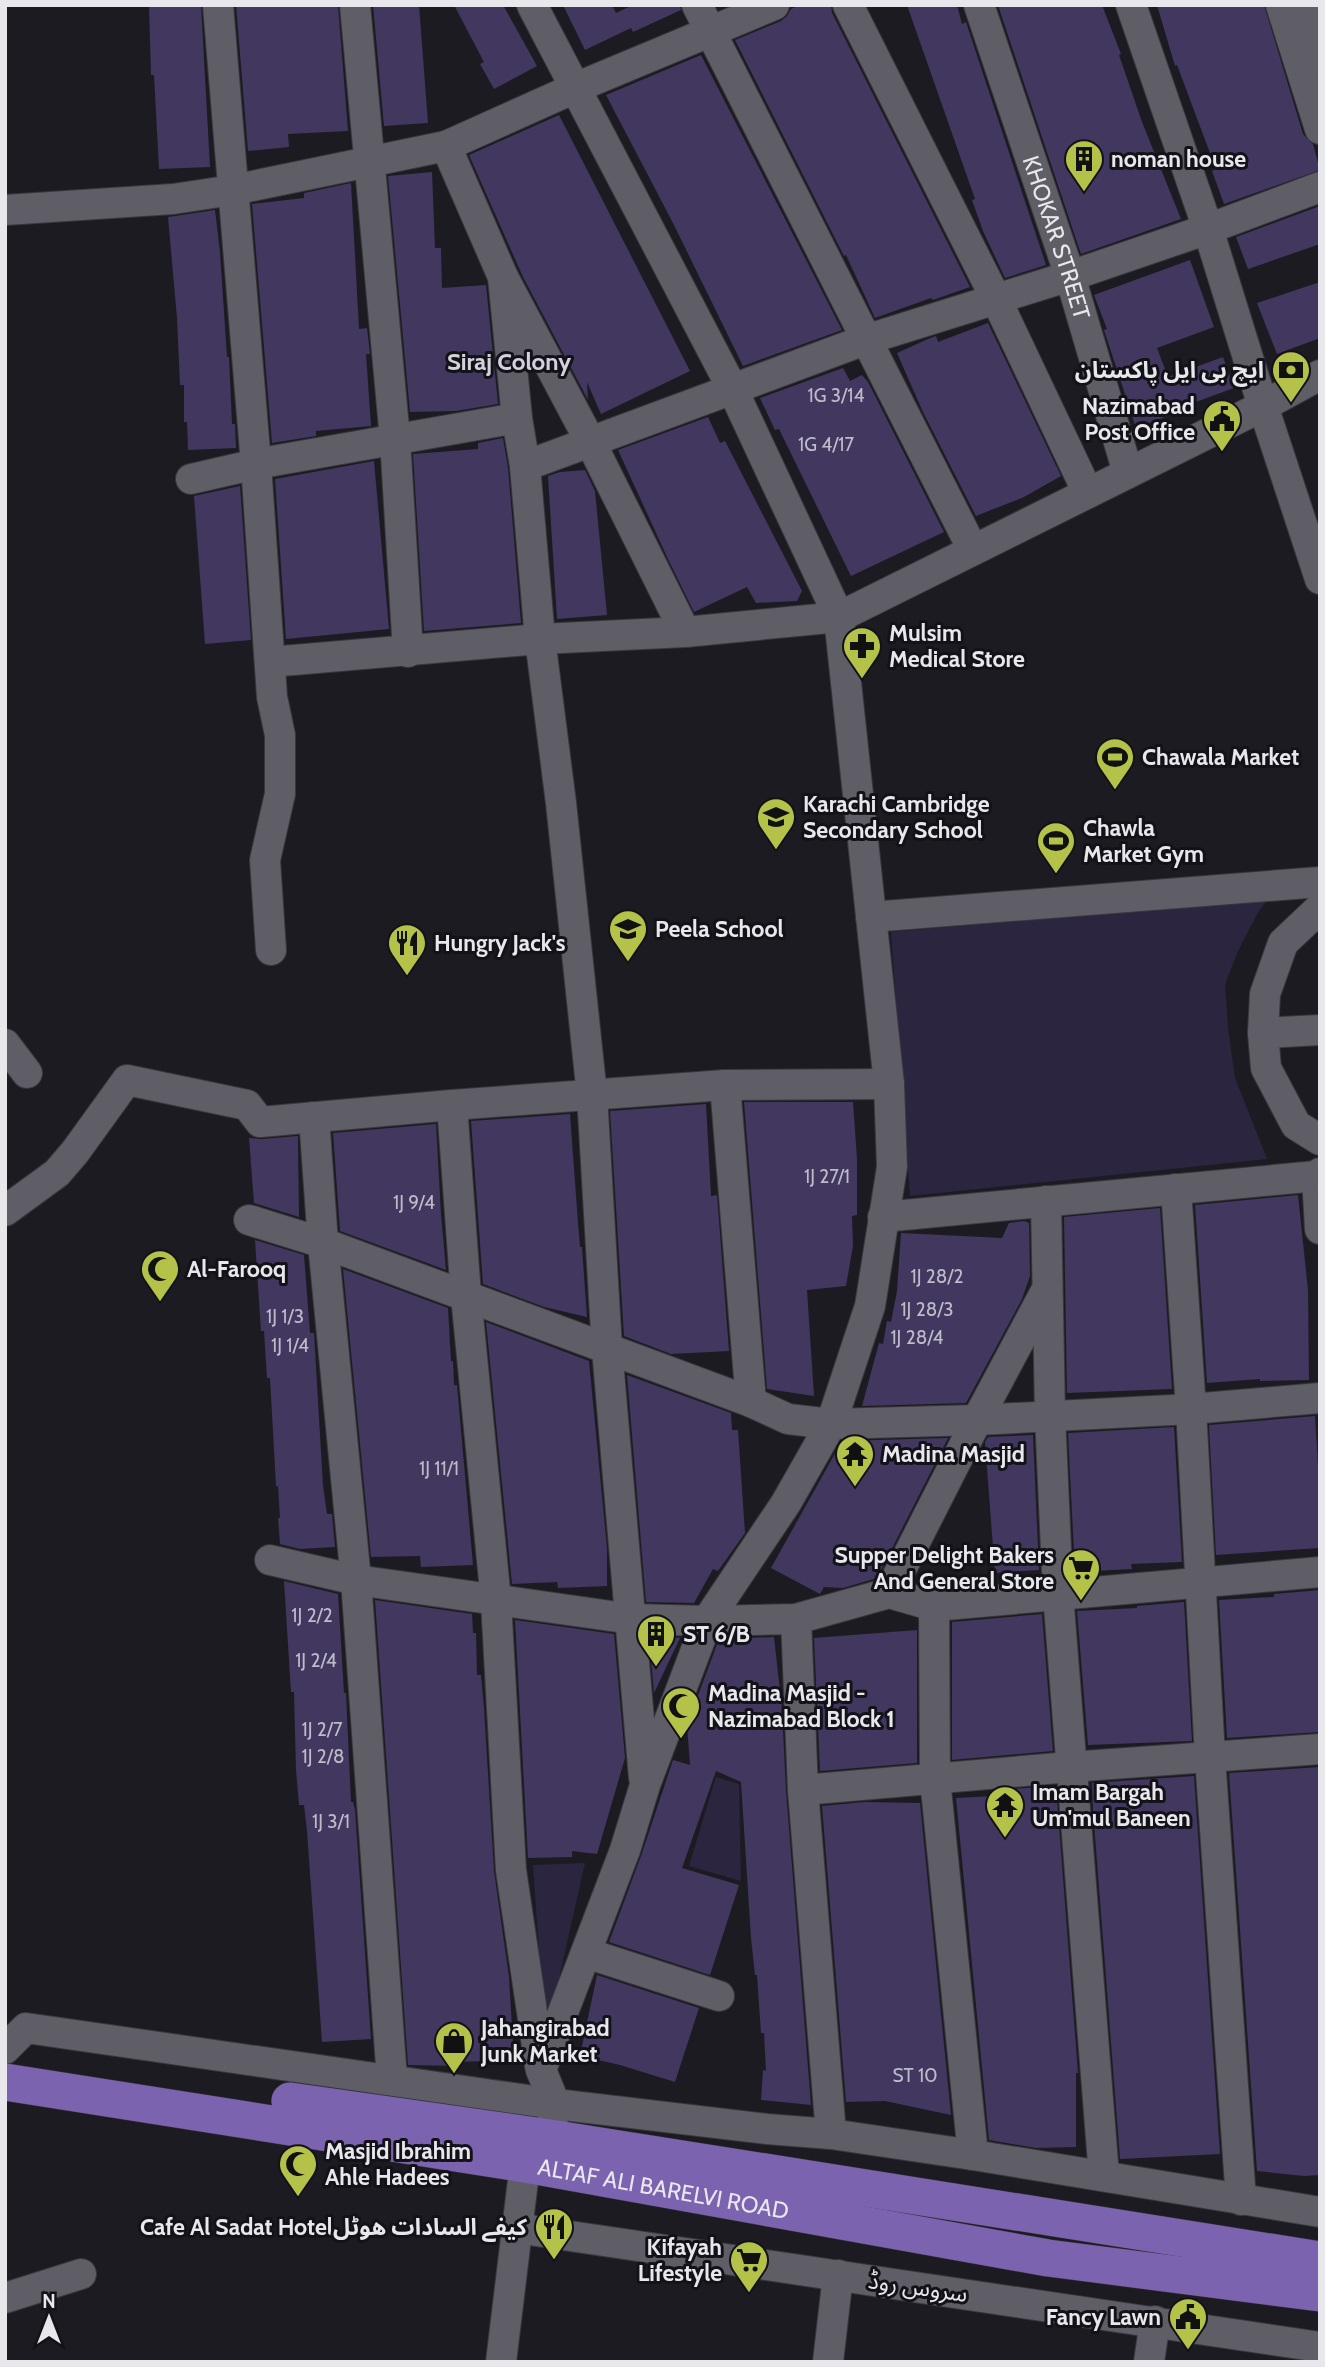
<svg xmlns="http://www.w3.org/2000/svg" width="1325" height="2367" font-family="Cabin,'Noto Sans Arabic',sans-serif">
  <rect width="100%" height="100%" fill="#1d1b22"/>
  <!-- green -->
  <g fill="#2c253f">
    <path d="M1267,900L1257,914L1238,951L1225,984L1228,1028L1235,1078L1267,1159L910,1196L891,932Z"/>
    <path d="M716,1777L739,1784L741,1881L689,1866Z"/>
    <path d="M585,1863L553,2005L543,2006L533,1865Z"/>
  </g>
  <!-- building -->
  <g fill="#42375f">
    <path d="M149,5H201L210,167L159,169L154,75H151Z"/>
    <path d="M236,5H338L348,131L288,134L289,147L248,151Z"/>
    <path d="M373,5H419L428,123L384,126Z"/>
    <path d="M454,5H503L537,66L494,89L480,64L484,62Z"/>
    <path d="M563,5H612L616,13L633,5H680L681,10L633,32L631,28L585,50Z"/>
    <path d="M800,5H831L832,13L970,287L933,300L931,298L875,318L846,255L844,256L735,40L781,21L787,16L791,9Z"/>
    <path d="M907,5H957L962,24L966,22L1046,265L1005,278L983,231L972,200L975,199Z"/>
    <path d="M998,5H1102L1121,54L1119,55L1142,122L1181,219L1081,254Z"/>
    <path d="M1157,5H1264L1303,134L1313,144L1320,170L1224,204L1212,171L1216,169L1177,65L1175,66Z"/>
    <path d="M701,55L842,330L743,366L673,223L606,95Z"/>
    <path d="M559,115L690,371L601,414L587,382L588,400L523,277L469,155Z"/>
    <path d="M432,172L435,248H441L442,288L486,285L498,404L456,411L410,412L388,176Z"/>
    <path d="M351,183L359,329L367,328L370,354H366L371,426L316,431V436L272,443L252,204L304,198V193Z"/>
    <path d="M1320,206V244L1248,269L1236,237Z"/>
    <path d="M215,210L220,252L227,357H229L232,424H235L236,448L188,450L187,422H184V385H180L177,318L168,217Z"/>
    <path d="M1190,260L1214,327L1157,348L1168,377L1223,357L1234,388L1179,408L1181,411L1136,428L1104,330L1107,329L1094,295Z"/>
    <path d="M1320,282V338L1277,354L1257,303Z"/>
    <path d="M988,323L1061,476L1024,497L976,516L923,412L897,353L928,339L936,336L938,342Z"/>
    <path d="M843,368L850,381L862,375L868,382L944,532L851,576L779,429L775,430L760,398Z"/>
    <path d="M708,417L720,443L725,441L802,591L797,601L756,603L747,587L694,612L668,559L618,450Z"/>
    <path d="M503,438L508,468L521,623L424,631L413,454L478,449V443Z"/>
    <path d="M374,461L389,629L286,639L275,479Z"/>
    <path d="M585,470L595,491L607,615L557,619L548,476L560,472Z"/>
    <path d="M240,486L251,640L205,644L194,496Z"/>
    <path d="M744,1102H853L857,1159V1215L852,1216L853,1246L846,1286L807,1290L814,1396L767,1389Z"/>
    <path d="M706,1104L711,1196L717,1195L729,1351L671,1354L624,1336L610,1111Z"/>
    <path d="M570,1114L578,1223L580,1247H582L587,1317L544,1307L483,1284L471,1121Z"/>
    <path d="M436,1124L441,1214L446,1270L340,1231L333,1133Z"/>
    <path d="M298,1136V1143L299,1217L254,1203L249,1138L262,1139Z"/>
    <path d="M1298,1195L1308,1290L1309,1380L1260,1381V1379L1207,1383L1195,1205Z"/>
    <path d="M1160,1208L1172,1389L1067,1393L1064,1217Z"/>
    <path d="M1024,1221L1029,1223L1030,1276L1022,1299L966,1403L862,1406L879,1343L883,1344L887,1321L891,1322L897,1291L901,1233L1002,1238L1009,1223Z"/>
    <path d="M255,1240L304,1255L310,1333H314L323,1486L327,1514H332L335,1547L300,1549L280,1544L278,1518H280L278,1486H276L270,1378H267L264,1331H261Z"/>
    <path d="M343,1269L448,1308L451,1361H453L454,1385H457L473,1565L421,1567L420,1556L371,1557Z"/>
    <path d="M486,1322L589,1361L607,1548V1586L558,1588L557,1582L512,1584Z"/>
    <path d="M627,1375L731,1413L732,1430H738L745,1533L718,1571L713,1569L694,1603L646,1602Z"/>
    <path d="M1315,1416L1320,1499V1548L1216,1555L1209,1425Z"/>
    <path d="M1174,1427L1182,1562L1131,1564L1132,1569L1075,1572L1068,1433Z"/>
    <path d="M1033,1435L1039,1570L995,1573L985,1442L988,1437Z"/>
    <path d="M948,1438L877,1578L843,1588L824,1587L820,1594L771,1568L842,1441Z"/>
    <path d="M284,1581L338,1594L344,1693H346L351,1802H353L355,1810L371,2039L322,2042L307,1831L304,1805H299L296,1770L294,1692H291Z"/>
    <path d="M1320,1590V1732L1227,1738L1219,1600L1274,1597V1594Z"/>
    <path d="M375,1600L472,1614L473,1633H476L477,1675H481L484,1708L494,1871L509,1977L514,2060L457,2062V2066L408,2065Z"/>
    <path d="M1184,1602L1192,1741L1088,1745L1077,1611L1137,1608V1606Z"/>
    <path d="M1042,1614L1053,1751L952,1760V1622Z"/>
    <path d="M515,1620L614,1634L625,1758L597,1854L572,1851V1857L528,1858Z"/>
    <path d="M917,1630V1763L820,1771L814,1638Z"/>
    <path d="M649,1637L680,1638L654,1693Z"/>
    <path d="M774,1637L782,1709L786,1791L811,2105L761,2100L763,2070L766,2071L764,2033H761L757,1975H755L751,1938L741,1782L716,1771L682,1868L739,1885L710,1975L609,1942L641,1856L673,1760L690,1765L687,1725L719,1639Z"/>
    <path d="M1320,1767V2175L1304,2176L1257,2171L1229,1773Z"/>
    <path d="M1194,1776L1220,2154L1120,2159L1093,1810L1092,1783Z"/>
    <path d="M1056,1786L1078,2073H1076V2147L1036,2148L989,2140L956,1798L1014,1795L1013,1789Z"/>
    <path d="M864,1802L920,1803L951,2115L885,2101L846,2102L822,1806Z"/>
    <path d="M597,1975L699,2008L675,2082L620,2065L580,2056Z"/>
  </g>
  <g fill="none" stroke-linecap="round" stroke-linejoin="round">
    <defs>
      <g id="minor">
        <path d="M218,5L256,464L272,697L280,735V794L265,860L271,950"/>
        <path d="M355,5L395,439L408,652"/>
        <path d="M532,5L732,388L839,617L889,1084L892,1167L870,1306L831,1424L786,1503L707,1621L645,1785L625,1850L541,2070L555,2104L550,2138"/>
        <path d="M697,5L973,550"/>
        <path d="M848,5L997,301L1088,493"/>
        <path id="s1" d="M979,5L1070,276L1128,473"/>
        <path d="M1131,5L1208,229L1263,406L1320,579"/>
        <path d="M1281,5L1320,129"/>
        <path d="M1306,5L1310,59"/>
        <path d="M446,146L503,277L591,443L685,632"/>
        <path d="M5,210L173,199L233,190L446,146L575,88L774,5"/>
        <path d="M503,277L517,418L525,466L540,639L561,803L592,1095L607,1349L644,1778"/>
        <path d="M525,466L865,340L1070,276L1208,229L1320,187"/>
        <path d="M191,479L256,464L517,418"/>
        <path d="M270,662L540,639L685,632L839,617L1263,406L1320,375"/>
        <path d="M1320,908L1283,943L1265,994L1263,1033L1266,1068L1296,1125L1320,1140"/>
        <path d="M871,917L1320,882"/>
        <path d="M1263,1033L1320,1030"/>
        <path d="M5,1044L27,1073"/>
        <path d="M725,1085L751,1402"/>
        <path d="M452,1105L466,1296L496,1601L511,1870L540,2066"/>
        <path d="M314,1117L323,1243L356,1580L392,2080"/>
        <path d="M1317,1176L1320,1229"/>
        <path d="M1176,1189L1191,1409L1210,1757L1241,2200"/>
        <path d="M1046,1201L1050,1415L1058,1594L1104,2176"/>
        <path d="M5,1211L57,1173L75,1152L127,1080L247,1105L260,1122L452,1105L725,1085L889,1084"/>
        <path d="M883,1217L1317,1176L1320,1173"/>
        <path d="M249,1220L323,1243L751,1402L788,1419L831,1424L977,1420L1191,1409L1320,1398"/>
        <path d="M270,1560L356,1580L632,1619L707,1621L796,1619L889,1593L934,1606L1320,1572"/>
        <path d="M889,1593L977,1420L1047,1289"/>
        <path d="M934,1606L935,1779L973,2155"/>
        <path d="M796,1619L803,1790L831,2134"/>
        <path d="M803,1790L1070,1767L1320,1749"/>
        <path d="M586,1953L719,1996"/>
        <path d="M5,2049L26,2028L555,2104L767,2129L831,2134L973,2155L1320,2212"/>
        <path d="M516,2228L1320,2347"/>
        <path d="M5,2298L81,2274"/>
        <path d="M501,2362L525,2164"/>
        <path d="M828,2362L838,2275"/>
        <path d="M1149,2362L1155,2321"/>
      </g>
      <g id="major">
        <path id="s2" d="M5,2082L525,2164L1048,2258L1320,2293"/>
        <path d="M290,2101L550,2138L1320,2260"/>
      </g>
    </defs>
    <!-- minor casing -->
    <use href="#minor" stroke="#38383d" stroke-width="32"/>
    <!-- major casing -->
    <use href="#major" stroke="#38383d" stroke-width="38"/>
    <!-- minor -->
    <use href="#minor" stroke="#5f5e66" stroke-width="30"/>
    <!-- major -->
    <use href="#major" stroke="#7b63af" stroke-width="37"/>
  </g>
  <!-- icons -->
  <defs>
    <symbol id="building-pin" viewBox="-11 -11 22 30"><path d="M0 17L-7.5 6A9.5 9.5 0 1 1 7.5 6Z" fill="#b4c24a" stroke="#141219"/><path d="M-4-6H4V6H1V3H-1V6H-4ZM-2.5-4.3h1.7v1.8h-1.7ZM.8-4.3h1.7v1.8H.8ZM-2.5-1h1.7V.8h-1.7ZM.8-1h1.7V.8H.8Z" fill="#111"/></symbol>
    <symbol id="bank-pin" viewBox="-11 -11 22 30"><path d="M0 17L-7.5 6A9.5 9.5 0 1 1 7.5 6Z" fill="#b4c24a" stroke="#141219"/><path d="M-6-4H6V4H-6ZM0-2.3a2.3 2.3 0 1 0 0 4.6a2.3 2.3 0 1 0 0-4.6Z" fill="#111"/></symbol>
    <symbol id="civic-pin" viewBox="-11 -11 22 30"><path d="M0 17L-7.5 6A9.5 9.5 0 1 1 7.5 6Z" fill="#b4c24a" stroke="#141219"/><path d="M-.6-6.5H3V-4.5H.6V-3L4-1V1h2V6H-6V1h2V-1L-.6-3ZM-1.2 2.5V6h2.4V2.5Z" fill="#111"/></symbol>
    <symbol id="pharmacy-pin" viewBox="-11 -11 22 30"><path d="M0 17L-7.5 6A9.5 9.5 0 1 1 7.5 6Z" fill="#b4c24a" stroke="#141219"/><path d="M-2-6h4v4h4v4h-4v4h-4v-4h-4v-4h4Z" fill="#111"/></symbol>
    <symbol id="stadium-pin" viewBox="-11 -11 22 30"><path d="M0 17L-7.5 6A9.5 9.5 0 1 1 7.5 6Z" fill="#b4c24a" stroke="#141219"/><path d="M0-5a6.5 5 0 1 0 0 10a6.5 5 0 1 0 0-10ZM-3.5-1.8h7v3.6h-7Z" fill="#111"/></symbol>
    <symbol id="school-pin" viewBox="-11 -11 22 30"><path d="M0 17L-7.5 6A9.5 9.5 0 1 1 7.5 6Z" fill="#b4c24a" stroke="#141219"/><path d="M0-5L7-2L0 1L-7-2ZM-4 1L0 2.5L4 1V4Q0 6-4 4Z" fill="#111"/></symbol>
    <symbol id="restaurant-pin" viewBox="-11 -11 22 30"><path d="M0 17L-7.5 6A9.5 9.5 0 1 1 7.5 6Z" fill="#b4c24a" stroke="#141219"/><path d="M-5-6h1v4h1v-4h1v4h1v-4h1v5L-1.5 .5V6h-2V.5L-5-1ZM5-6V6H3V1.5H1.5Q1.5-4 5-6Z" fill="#111"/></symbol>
    <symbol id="mosque-pin" viewBox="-11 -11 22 30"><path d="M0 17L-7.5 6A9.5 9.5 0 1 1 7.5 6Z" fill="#b4c24a" stroke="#141219"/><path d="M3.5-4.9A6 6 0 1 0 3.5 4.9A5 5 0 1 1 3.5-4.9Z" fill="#111"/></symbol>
    <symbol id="temple-pin" viewBox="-11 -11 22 30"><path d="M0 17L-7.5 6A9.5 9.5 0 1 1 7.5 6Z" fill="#b4c24a" stroke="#141219"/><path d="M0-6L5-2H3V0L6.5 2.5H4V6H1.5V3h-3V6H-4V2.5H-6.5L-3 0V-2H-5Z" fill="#111"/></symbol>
    <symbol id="supermarket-pin" viewBox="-11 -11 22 30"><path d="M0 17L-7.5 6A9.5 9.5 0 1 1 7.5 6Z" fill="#b4c24a" stroke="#141219"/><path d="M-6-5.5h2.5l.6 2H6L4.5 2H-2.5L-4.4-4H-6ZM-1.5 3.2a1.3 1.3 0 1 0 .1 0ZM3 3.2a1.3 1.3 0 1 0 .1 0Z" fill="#111"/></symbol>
    <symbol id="shop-pin" viewBox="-11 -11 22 30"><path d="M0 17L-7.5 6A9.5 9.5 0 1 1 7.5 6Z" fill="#b4c24a" stroke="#141219"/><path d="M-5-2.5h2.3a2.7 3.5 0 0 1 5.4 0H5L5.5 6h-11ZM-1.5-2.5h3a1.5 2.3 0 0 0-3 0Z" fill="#111"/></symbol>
  </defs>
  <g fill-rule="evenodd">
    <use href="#building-pin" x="1062" y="137" width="44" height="60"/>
    <use href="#bank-pin" x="1269" y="348" width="44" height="60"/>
    <use href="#civic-pin" x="1200" y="397" width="44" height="60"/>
    <use href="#pharmacy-pin" x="840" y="624" width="44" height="60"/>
    <use href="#stadium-pin" x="1093" y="735" width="44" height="60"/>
    <use href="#school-pin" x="754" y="795" width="44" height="60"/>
    <use href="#stadium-pin" x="1034" y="819" width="44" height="60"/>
    <use href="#school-pin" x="606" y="907" width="44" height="60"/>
    <use href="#restaurant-pin" x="385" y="921" width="44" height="60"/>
    <use href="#mosque-pin" x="138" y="1247" width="44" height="60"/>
    <use href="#temple-pin" x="833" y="1432" width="44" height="60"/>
    <use href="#supermarket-pin" x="1059" y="1546" width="44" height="60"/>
    <use href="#building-pin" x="634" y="1612" width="44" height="60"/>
    <use href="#mosque-pin" x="659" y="1684" width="44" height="60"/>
    <use href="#temple-pin" x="983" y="1783" width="44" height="60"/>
    <use href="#shop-pin" x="432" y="2019" width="44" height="60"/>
    <use href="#mosque-pin" x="276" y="2142" width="44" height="60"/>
    <use href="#restaurant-pin" x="532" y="2205" width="44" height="60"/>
    <use href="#supermarket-pin" x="727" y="2238" width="44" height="60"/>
    <use href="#civic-pin" x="1166" y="2295" width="44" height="60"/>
  </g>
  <g text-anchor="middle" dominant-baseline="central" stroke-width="6" stroke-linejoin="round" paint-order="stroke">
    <!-- number labels -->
    <g font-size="19" fill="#bebbc9">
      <text x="836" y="395">1G 3/14</text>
      <text x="826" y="444">1G 4/17</text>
      <text x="827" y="1176">1J 27/1</text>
      <text x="414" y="1202">1J 9/4</text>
      <text x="937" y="1276">1J 28/2</text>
      <text x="927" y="1309">1J 28/3</text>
      <text x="285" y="1316">1J 1/3</text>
      <text x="917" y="1337">1J 28/4</text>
      <text x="290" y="1345">1J 1/4</text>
      <text x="439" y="1468">1J 11/1</text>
      <text x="312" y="1615">1J 2/2</text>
      <text x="316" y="1660">1J 2/4</text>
      <text x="322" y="1729">1J 2/7</text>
      <text x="323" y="1756">1J 2/8</text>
      <text x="331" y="1821">1J 3/1</text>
      <text x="915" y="2075">ST 10</text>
    </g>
    <!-- poi labels -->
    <g font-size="23" font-weight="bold" fill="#e8e7ec" stroke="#141219" text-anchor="start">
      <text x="1111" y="159">noman house</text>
      <text x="1264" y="370" text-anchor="end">ایچ بی ایل پاکستان</text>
      <text x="1195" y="406" text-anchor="end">Nazimabad<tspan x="1195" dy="26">Post Office</tspan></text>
      <text x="889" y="633">Mulsim<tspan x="889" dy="26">Medical Store</tspan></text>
      <text x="1142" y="757">Chawala Market</text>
      <text x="803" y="804">Karachi Cambridge<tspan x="803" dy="26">Secondary School</tspan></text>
      <text x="1083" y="828">Chawla<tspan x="1083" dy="26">Market Gym</tspan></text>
      <text x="655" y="929">Peela School</text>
      <text x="434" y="943">Hungry Jack's</text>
      <text x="187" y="1269">Al-Farooq</text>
      <text x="882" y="1454">Madina Masjid</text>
      <text x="1054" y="1555" text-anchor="end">Supper Delight Bakers<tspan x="1054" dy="26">And General Store</tspan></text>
      <text x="683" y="1634">ST 6/B</text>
      <text x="708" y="1693">Madina Masjid -<tspan x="708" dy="26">Nazimabad Block 1</tspan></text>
      <text x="1032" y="1792">Imam Bargah<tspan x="1032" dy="26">Um'mul Baneen</tspan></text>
      <text x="481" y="2028">Jahangirabad<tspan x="481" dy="26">Junk Market</tspan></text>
      <text x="325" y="2151">Masjid Ibrahim<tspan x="325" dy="26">Ahle Hadees</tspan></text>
      <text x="527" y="2227" text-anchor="end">Cafe Al Sadat Hotelکیفے السادات ھوٹل</text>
      <text x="722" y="2247" text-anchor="end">Kifayah<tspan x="722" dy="26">Lifestyle</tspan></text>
      <text x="1161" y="2317" text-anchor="end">Fancy Lawn</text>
    </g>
    <!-- street labels -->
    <g font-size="23" fill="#e8e7ec" stroke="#141219">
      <text stroke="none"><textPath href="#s1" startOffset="245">KHOKAR STREET</textPath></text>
      <text stroke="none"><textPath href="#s2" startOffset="667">ALTAF ALI BARELVI ROAD</textPath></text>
      <text transform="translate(918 2287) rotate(8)">سروس روڈ</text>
    </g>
    <!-- neighbourhood labels -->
    <g font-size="24" font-weight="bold" fill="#d3d1da" stroke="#141219">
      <text x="509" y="361">Siraj Colony</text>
    </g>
  </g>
  <!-- border -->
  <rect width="1325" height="2367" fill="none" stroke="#e8e7ec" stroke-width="14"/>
  <!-- north arrow -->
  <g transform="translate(49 2318)" stroke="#141219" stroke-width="5" paint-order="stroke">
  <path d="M0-5L12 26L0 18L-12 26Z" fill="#e8e7ec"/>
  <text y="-10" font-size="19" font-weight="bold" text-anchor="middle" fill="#e8e7ec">N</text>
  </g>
</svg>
